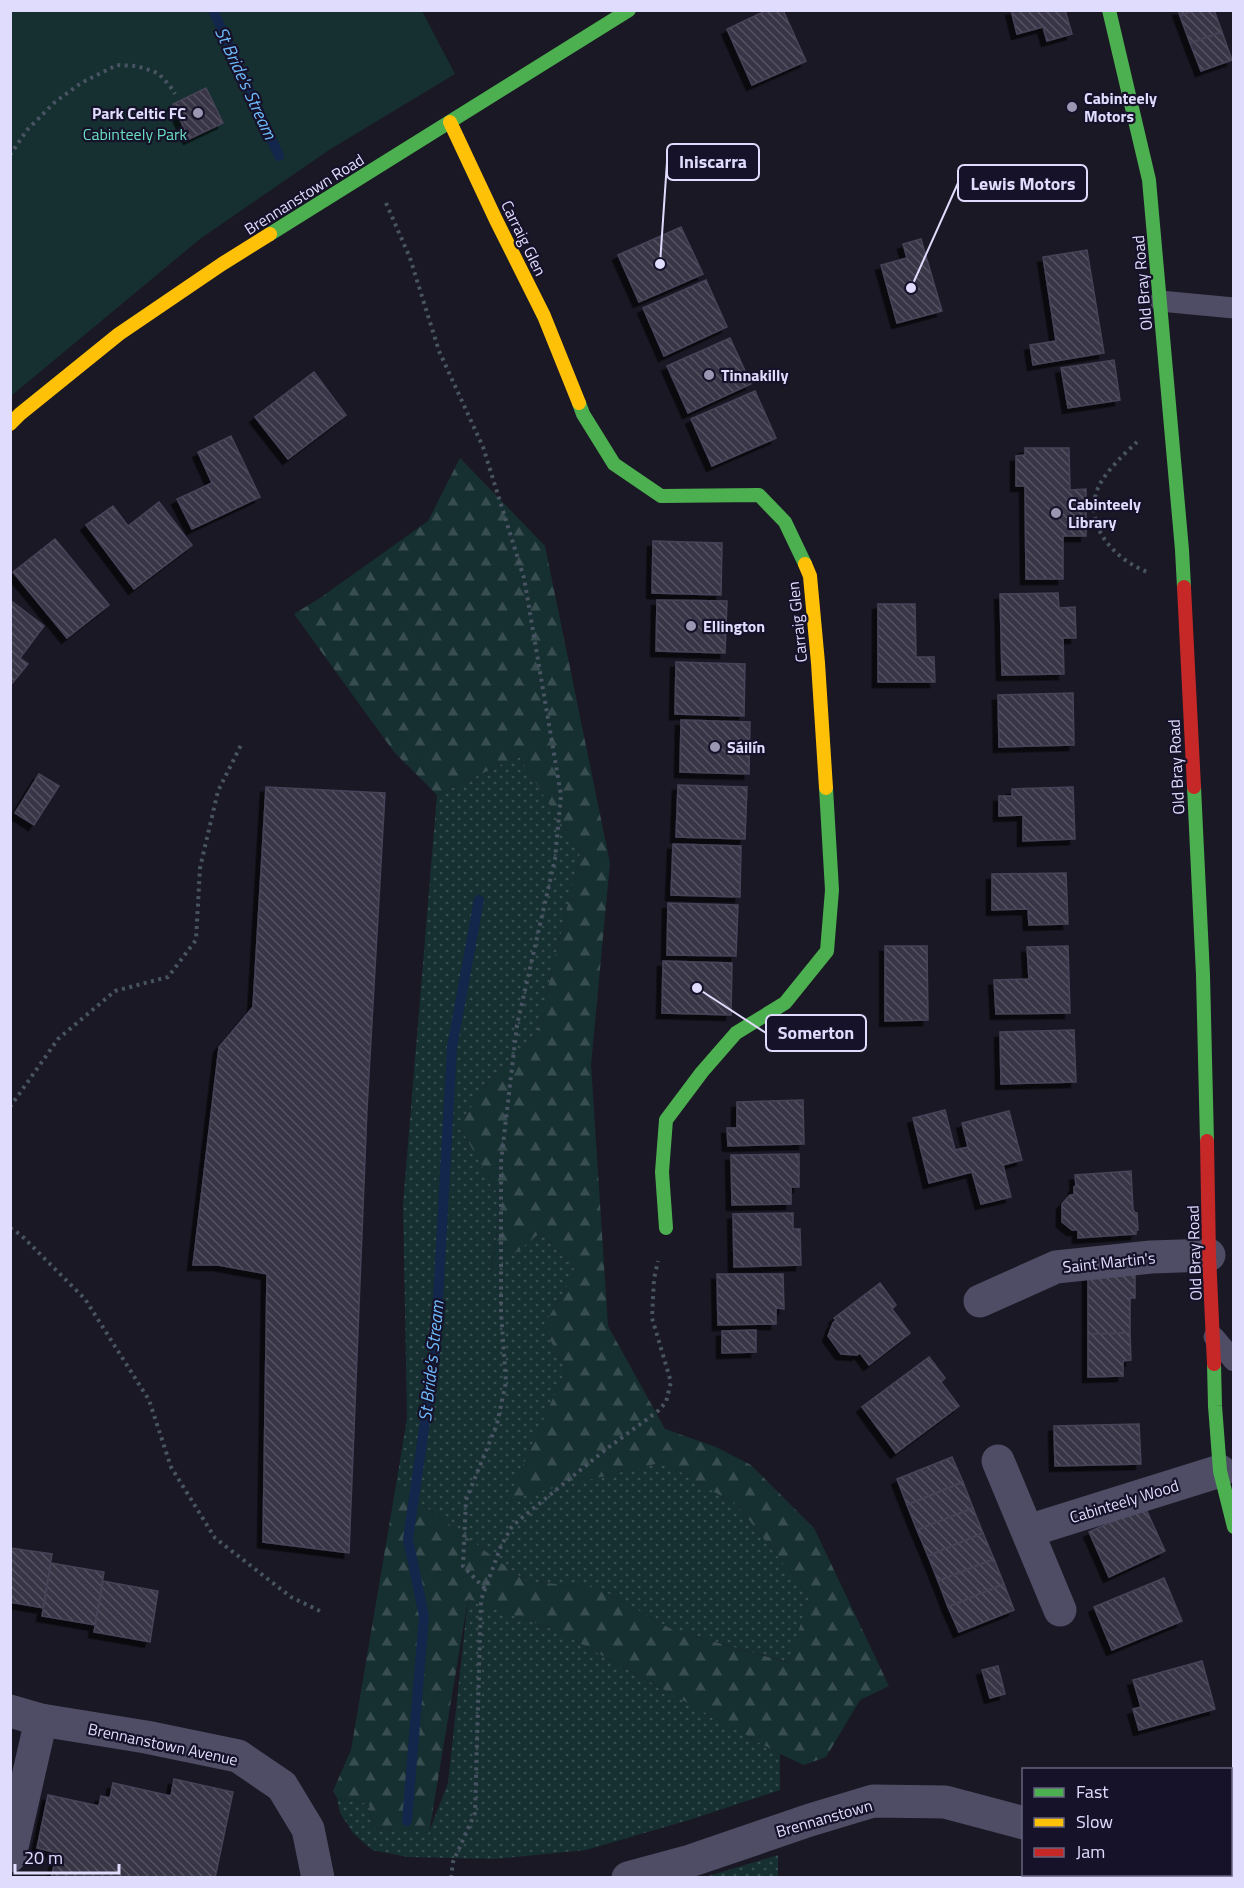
<svg xmlns="http://www.w3.org/2000/svg" width="1244" height="1888" font-family="'Titillium Web',sans-serif">
  <defs>
    <pattern id="grass-dots" width="8" height="8" patternUnits="userSpaceOnUse" patternTransform="scale(1.5)"><rect width="8" height="8" fill="#163031"/><path d="M2 2h.1M6 6h.1" fill="none" stroke="#384d50" stroke-width="1.8" stroke-linecap="round"/></pattern>
    <pattern id="forest-firs" width="22" height="20" patternUnits="userSpaceOnUse" patternTransform="scale(1.5)"><rect width="22" height="20" fill="#163031"/><path d="M5 1l3.5 6h-7zM16 11l3.5 6h-7z" fill="#384d50"/></pattern>
    <pattern id="building-back-hatch" width="6" height="6" patternUnits="userSpaceOnUse" patternTransform="scale(1.5)"><rect width="6" height="6" fill="#393646"/><path d="M-1 5l2 2M0 0l6 6M5-1l2 2" fill="none" stroke="#555262"/></pattern>
    <filter id="shadow"><feDropShadow dx="-5.5" dy="5.5" stdDeviation="0" flood-color="#0009"/></filter>
  </defs>
  <rect width="100%" height="100%" fill="#1a1824"/>
  <!-- grass -->
  <g fill="url(#grass-dots)">
    <path d="M519,756L580,854L537,1033L489,1081L459,1125L502,1202L490,1273L541,1232L576,1271L543,1327L566,1369L509,1498L664,1462L738,1506L809,1596L790,1663L673,1630L598,1588L526,1581L396,1485L407,1418L403,1204L437,795Z"/>
    <path d="M468,1599L558,1631L780,1754V1790L689,1820L586,1850L494,1859L408,1857L372,1850L353,1833L340,1813L337,1798L369,1804L373,1828L429,1832L448,1783Z"/>
    <path d="M778,1855V1877H705Z"/>
  </g>
  <!-- forest -->
  <path fill="url(#forest-firs)" d="M460,458L545,546L610,863L591,1065L608,1326L665,1429L716,1447L751,1465L814,1528L889,1686L860,1700L826,1757L804,1765L780,1754L558,1631L468,1599L429,1833L373,1828L369,1804L337,1798L333,1791L351,1750L396,1485L526,1581L598,1588L673,1630L789,1663L809,1596L738,1506L664,1462L508,1499L566,1369L543,1327L576,1271L541,1232L490,1274L502,1202L459,1125L489,1081L537,1033L580,854L519,756L437,795L394,752L294,614L320,598L428,521Z"/>
  <!-- park -->
  <path fill="#163031" d="M11,11H422L455,74L329,150L200,239L11,396Z"/>
  <g fill="none" stroke-linecap="round" stroke-linejoin="round">
    <!-- stream -->
    <g stroke="#12274b" stroke-width="10">
      <path d="M213,10L279,156"/>
      <path d="M407,1821L424,1616L408,1539L435,1353L452,1047L479,900"/>
    </g>
  </g>
  <!-- building -->
  <g fill="url(#building-back-hatch)" stroke="#474358" stroke-width="1.5" filter="url(#shadow)">
    <path d="M767,10H783L806,61L752,85L727,29Z"/>
    <path d="M1011,10H1065L1072,34L1047,41L1043,27L1017,34Z"/>
    <path d="M1178,10H1194L1180,16Z"/>
    <path d="M1194,10H1214L1222,32L1190,43L1180,16Z"/>
    <path d="M1222,32L1232,60L1201,71L1190,43Z"/>
    <path d="M206,88L223,123L189,139L173,104Z"/>
    <path d="M681,227L703,274L639,302L618,255Z"/>
    <path d="M921,239L942,311L897,323L881,265L907,258L903,244Z"/>
    <path d="M1087,250L1104,353L1033,365L1030,345L1056,341L1043,257Z"/>
    <path d="M706,280L727,327L664,356L643,308Z"/>
    <path d="M730,338L751,384L688,413L667,366Z"/>
    <path d="M1114,360L1120,400L1068,408L1061,368Z"/>
    <path d="M314,372L346,415L288,459L255,417Z"/>
    <path d="M755,391L776,438L712,466L691,419Z"/>
    <path d="M231,436L260,497L192,529L177,499L212,483L198,452Z"/>
    <path d="M1025,448H1069L1070,490L1086,489V536H1063V579H1026L1025,486H1016V456L1025,455Z"/>
    <path d="M159,502L192,545L134,589L86,525L113,506L128,526Z"/>
    <path d="M55,539L109,605L67,638L13,572Z"/>
    <path d="M653,541L722,543L721,595L652,593Z"/>
    <path d="M1058,593L1059,608L1075,607L1076,638H1063L1064,674L1002,675L1000,594Z"/>
    <path d="M10,600L44,626L20,658L28,664L10,686Z"/>
    <path d="M657,600L727,601L725,653L656,651Z"/>
    <path d="M878,604H915L916,657H934L935,682H878Z"/>
    <path d="M676,662L745,664L744,716L675,714Z"/>
    <path d="M1073,693L1074,745L999,747L998,695Z"/>
    <path d="M681,720L750,722L749,774L680,772Z"/>
    <path d="M39,774L59,786L34,825L15,813Z"/>
    <path d="M678,785L747,787L745,839L676,837Z"/>
    <path d="M266,787L385,793L367,1109L349,1553L263,1542L267,1274L218,1265H193L219,1047L253,1007Z"/>
    <path d="M1073,787L1075,839L1023,841V815L999,816V796H1012V789Z"/>
    <path d="M673,844L741,846L740,897L671,895Z"/>
    <path d="M1066,873L1068,924L1029,925L1028,909L992,910V874Z"/>
    <path d="M668,903L738,905L736,956L667,955Z"/>
    <path d="M885,946H927L928,1020L885,1021Z"/>
    <path d="M1068,946L1070,1013L996,1014L994,980L1029,979L1027,947Z"/>
    <path d="M663,961L732,963L731,1015L662,1013Z"/>
    <path d="M1074,1030L1076,1082L1001,1084L1000,1032Z"/>
    <path d="M803,1100L804,1144L728,1146L727,1128H737V1102Z"/>
    <path d="M945,1110L955,1150L968,1147L962,1123L1009,1111L1022,1160L1003,1165L1011,1197L981,1204L972,1172L929,1183L913,1118Z"/>
    <path d="M799,1154V1187H791V1204L732,1205L731,1155Z"/>
    <path d="M1131,1171L1133,1209L1135,1213H1137L1138,1230H1136V1234L1078,1238V1230H1072L1062,1222V1204L1070,1195H1074V1187L1076,1186L1075,1175Z"/>
    <path d="M793,1213V1229H800L801,1265L734,1267L733,1214Z"/>
    <path d="M717,1274H783L784,1309L776,1308V1324L718,1325Z"/>
    <path d="M1088,1275H1135V1298H1130V1333L1088,1334Z"/>
    <path d="M880,1283L896,1305L892,1309L910,1333L869,1365L860,1353L857,1355L841,1354L828,1336L833,1323L836,1320L834,1318Z"/>
    <path d="M756,1330V1352L722,1353V1331Z"/>
    <path d="M1130,1333L1131,1360L1123,1361V1376L1088,1377V1334Z"/>
    <path d="M929,1357L945,1378L941,1382L959,1406L896,1453L862,1407Z"/>
    <path d="M1139,1424L1141,1464L1055,1466L1054,1426Z"/>
    <path d="M952,1457L963,1482L907,1505L897,1479Z"/>
    <path d="M963,1482L973,1508L917,1530L907,1505Z"/>
    <path d="M1145,1507L1165,1551L1109,1577L1089,1532Z"/>
    <path d="M973,1508L983,1533L928,1556L917,1530Z"/>
    <path d="M983,1533L994,1559L938,1581L928,1556Z"/>
    <path d="M10,1548L52,1554L43,1608L10,1602Z"/>
    <path d="M994,1559L1004,1584L948,1607L938,1581Z"/>
    <path d="M51,1563L104,1572L95,1625L42,1616Z"/>
    <path d="M1164,1578L1182,1621L1112,1650L1094,1607Z"/>
    <path d="M103,1581L158,1591L150,1642L94,1632Z"/>
    <path d="M1004,1584L1014,1610L959,1632L948,1607Z"/>
    <path d="M1202,1661L1215,1709L1139,1730L1133,1709L1141,1707L1133,1680Z"/>
    <path d="M998,1666L1005,1694L990,1698L982,1670Z"/>
    <path d="M174,1779L233,1792L215,1878H51L57,1853L37,1848L48,1795L99,1806L101,1796L110,1798L113,1783L171,1796Z"/>
  </g>
  <g fill="none" stroke-linecap="round" stroke-linejoin="round">
    <!-- path -->
    <g stroke="#485462" stroke-width="4" stroke-dasharray="3 4.5" stroke-linecap="butt">
      <path d="M10,155L27,130L55,102L81,83L117,65L137,66L158,73L170,86L175,94"/>
      <path d="M386,203L410,258L439,351L483,447L524,578L561,795L555,859L517,1025L501,1162V1312L506,1382L497,1424L466,1500L463,1566L485,1589"/>
      <path d="M1137,442C1124,454 1105,472 1098,488C1082,526 1116,561 1150,573"/>
      <path d="M10,1107L58,1039L115,991L168,977L196,940L200,868L218,791L241,745"/>
      <path d="M10,1228L21,1235L85,1299L149,1400L171,1467L215,1538L291,1597L322,1612"/>
      <path d="M451,1878L453,1862L475,1813L481,1600L501,1546L511,1528L518,1521L605,1450L658,1411L666,1402L671,1382L652,1318L654,1279L658,1261"/>
    </g>
    <!-- lane -->
    <g stroke="#4e4d65" stroke-width="21">
      <path d="M1160,301L1234,308"/>
      <path d="M1214,1337L1234,1361"/>
    </g>
    <!-- street -->
    <g stroke="#4e4d65" stroke-width="33">
      <path d="M980,1301L1056,1267L1151,1257L1209,1255"/>
      <path d="M998,1461L1060,1610"/>
      <path d="M1028,1531L1220,1471"/>
      <path d="M10,1711L41,1720L146,1737L238,1756L282,1786L308,1829L318,1878"/>
      <path d="M1230,1850L1234,1849"/>
      <path d="M10,1856L41,1720"/>
      <path d="M628,1878L687,1862L810,1820L873,1801L945,1802L1024,1823"/>
    </g>
    <!-- fast -->
    <g stroke="#4caf50" stroke-width="14">
      <path d="M1109,10L1149,180L1182,550L1184,587"/>
      <path d="M270,234L629,10"/>
      <path d="M579,403L583,414L614,464L661,496L759,495L785,522L805,564"/>
      <path d="M1194,787L1203,975L1207,1141"/>
      <path d="M666,1228L662,1172L666,1120L702,1072L736,1033L785,1003L827,951L832,890L826,788"/>
      <path d="M1214,1364L1215,1406L1220,1471L1234,1527"/>
    </g>
    <!-- slow -->
    <g stroke="#ffc107" stroke-width="14">
      <path d="M450,122L496,220L544,316L579,403"/>
      <path d="M10,424L20,414L119,334L222,264L270,234"/>
      <path d="M805,564L810,576L818,663L826,788"/>
    </g>
    <!-- jam -->
    <g stroke="#c62828" stroke-width="14">
      <path d="M1184,587L1194,787"/>
      <path d="M1207,1141L1209,1255L1214,1364"/>
    </g>
  </g>
  <!-- markers -->
  <g fill="#9b97b2" stroke="#16122a" stroke-width="2">
    <circle cx="1072" cy="107" r="6"/>
    <circle cx="198" cy="113" r="6"/>
    <circle cx="709" cy="375" r="6"/>
    <circle cx="1056" cy="513" r="6"/>
    <circle cx="691" cy="626" r="6"/>
    <circle cx="715" cy="747" r="6"/>
  </g>
  <g text-anchor="middle" dominant-baseline="central" stroke-width="4.5" stroke-linejoin="round" paint-order="stroke">
    <!-- poi labels -->
    <g font-size="16" font-weight="bold" fill="#e0dcfe" stroke="#16122a" text-anchor="start">
      <text x="1084" y="98">Cabinteely<tspan x="1084" dy="18">Motors</tspan></text>
      <text x="186" y="113" text-anchor="end">Park Celtic FC</text>
      <text x="721" y="375">Tinnakilly</text>
      <text x="1068" y="504">Cabinteely<tspan x="1068" dy="18">Library</tspan></text>
      <text x="703" y="626">Ellington</text>
      <text x="727" y="747">Sáilín</text>
    </g>
    <!-- park labels -->
    <g font-size="16" fill="#69ddbf" stroke="#16122a">
      <text x="135" y="134">Cabinteely Park</text>
    </g>
    <!-- street labels -->
    <g font-size="16" fill="#e0dcfe" stroke="#16122a">
      <text transform="translate(304 194) rotate(-32)">Brennanstown Road</text>
      <text transform="translate(524 238) rotate(64)">Carraig Glen</text>
      <text transform="translate(1142 283) rotate(-95)">Old Bray Road</text>
      <text transform="translate(797 622) rotate(-96)">Carraig Glen</text>
      <text transform="translate(1176 767) rotate(-93)">Old Bray Road</text>
      <text transform="translate(1194 1253) rotate(-92)">Old Bray Road</text>
      <text transform="translate(1109 1262) rotate(-6)">Saint Martin's</text>
      <text transform="translate(1124 1501) rotate(-17)">Cabinteely Wood</text>
      <text transform="translate(163 1744) rotate(12)">Brennanstown Avenue</text>
      <text transform="translate(824 1818) rotate(-16)">Brennanstown</text>
    </g>
    <!-- water labels -->
    <g font-size="18" font-style="italic" fill="#6ebafb" stroke="#16122a">
      <text transform="translate(246 83) rotate(65)">St Bride's Stream</text>
      <text transform="translate(431 1361) rotate(-84)">St Bride's Stream</text>
    </g>
  </g>
  <!-- callouts -->
  <path fill="none" stroke="#e0dcfe" stroke-width="2" d="M660 264L667 162M911 288L958 183M697 988L766 1033"/>
  <g fill="#e0dcfe" stroke="#16122a" stroke-width="2">
    <circle cx="660" cy="264" r="6"/>
    <circle cx="911" cy="288" r="6"/>
    <circle cx="697" cy="988" r="6"/>
  </g>
  <g fill="#16122a" stroke="#e0dcfe" stroke-width="2">
    <rect x="667" y="144" width="92" height="36" rx="6"/>
    <rect x="958" y="165" width="129" height="36" rx="6"/>
    <rect x="766" y="1015" width="100" height="36" rx="6"/>
  </g>
  <g font-size="18" text-anchor="middle" font-weight="bold" fill="#e0dcfe">
    <text x="713" y="168">Iniscarra</text>
    <text x="1023" y="190">Lewis Motors</text>
    <text x="816" y="1039">Somerton</text>
  </g>
  <!-- border -->
  <rect width="1244" height="1888" fill="none" stroke="#e0dcfe" stroke-width="24"/>
  <!-- legend -->
  <rect x="1022" y="1768" width="210" height="108" fill="#16122a" stroke="#67637f" stroke-width="1.5"/>
  <rect x="1034" y="1788" width="30" height="9" fill="#4caf50" stroke="#67637f" stroke-width="1.5"/>
  <text x="1076" y="1798" font-size="18" fill="#e0dcfe">Fast</text>
  <rect x="1034" y="1818" width="30" height="9" fill="#ffc107" stroke="#67637f" stroke-width="1.5"/>
  <text x="1076" y="1828" font-size="18" fill="#e0dcfe">Slow</text>
  <rect x="1034" y="1848" width="30" height="9" fill="#c62828" stroke="#67637f" stroke-width="1.5"/>
  <text x="1076" y="1858" font-size="18" fill="#e0dcfe">Jam</text>
  <!-- scale -->
  <path d="M15 1864v9h104v-9" fill="none" stroke="#e0dcfe" stroke-width="3"/>
  <text x="24" y="1864" font-size="18" fill="#e0dcfe" stroke="#16122a" stroke-width="4.5" paint-order="stroke">20 m</text>
</svg>
